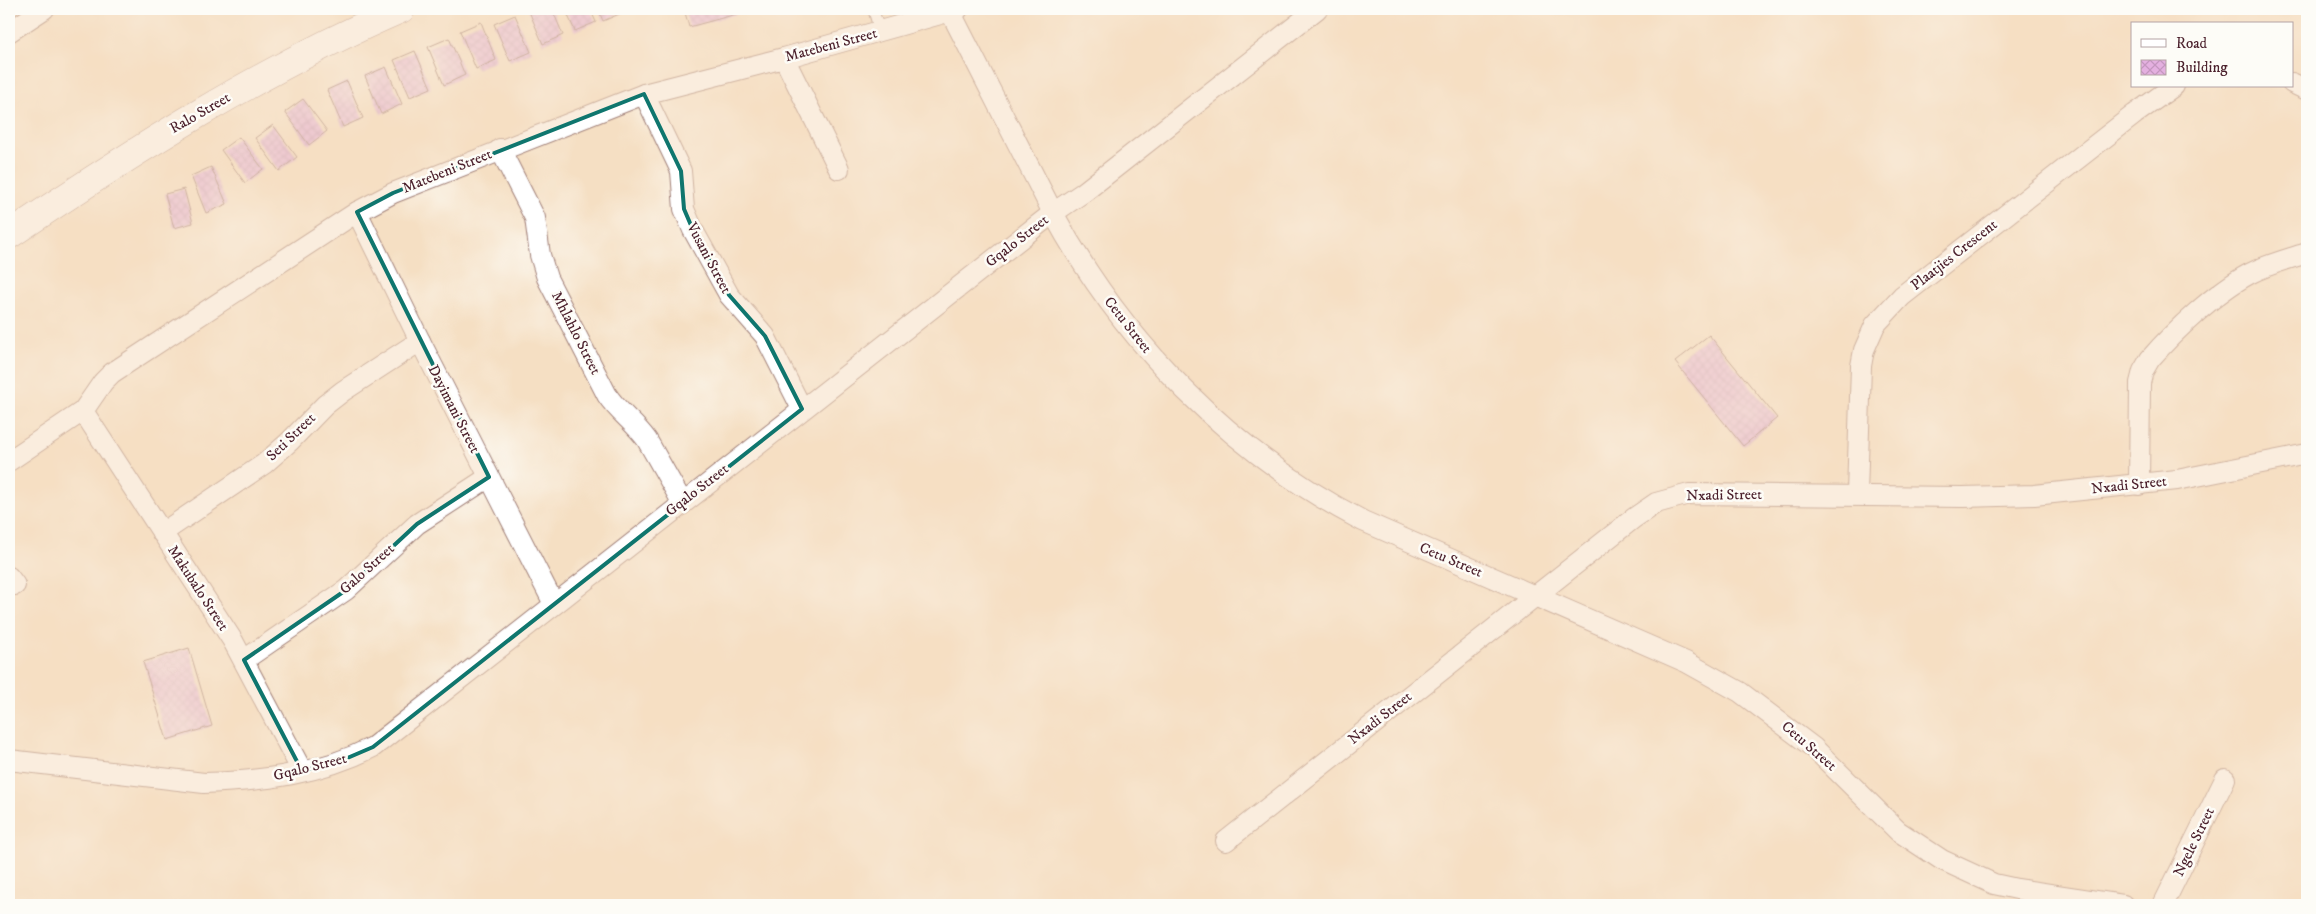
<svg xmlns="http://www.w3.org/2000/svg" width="2316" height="914" font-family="'IM FELL DW Pica',serif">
  <defs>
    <pattern id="building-cross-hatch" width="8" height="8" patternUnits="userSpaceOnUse" patternTransform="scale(1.25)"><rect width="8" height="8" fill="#e4b0e0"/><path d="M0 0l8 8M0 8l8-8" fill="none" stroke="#c597c0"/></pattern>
  </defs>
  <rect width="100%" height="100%" fill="#fdfcf7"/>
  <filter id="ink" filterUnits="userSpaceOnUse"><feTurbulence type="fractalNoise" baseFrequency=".02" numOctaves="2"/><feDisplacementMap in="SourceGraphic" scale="10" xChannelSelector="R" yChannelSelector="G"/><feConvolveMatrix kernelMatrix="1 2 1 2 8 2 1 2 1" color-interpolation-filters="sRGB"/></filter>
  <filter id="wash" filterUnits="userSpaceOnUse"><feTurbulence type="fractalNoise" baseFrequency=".0096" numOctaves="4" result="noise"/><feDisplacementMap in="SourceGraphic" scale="20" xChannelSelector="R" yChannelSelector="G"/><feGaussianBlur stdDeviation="1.12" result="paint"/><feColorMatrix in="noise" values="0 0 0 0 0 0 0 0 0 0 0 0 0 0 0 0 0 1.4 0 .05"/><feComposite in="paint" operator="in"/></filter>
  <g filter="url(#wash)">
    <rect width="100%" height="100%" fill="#f5dfc3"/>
    <g id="blocks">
      <!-- building -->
      <g fill="url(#building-cross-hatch)">
        <path d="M528,9H552L563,35L543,44Z"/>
        <path d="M565,9H590L596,22L575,31Z"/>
        <path d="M598,9H623L624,12L603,21Z"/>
        <path d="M684,9H743L744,12L689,27Z"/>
        <path d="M515,15L531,52L510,61L494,24Z"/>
        <path d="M481,22L496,60L476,69L460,31Z"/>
        <path d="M449,38L465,75L444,85L428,47Z"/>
        <path d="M415,51L431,88L410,97L394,60Z"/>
        <path d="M386,67L402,104L381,114L365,76Z"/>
        <path d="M347,81L363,118L343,127L327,90Z"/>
        <path d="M303,99L327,131L309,145L285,112Z"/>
        <path d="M273,125L297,157L279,171L255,138Z"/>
        <path d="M239,137L263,169L245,183L221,150Z"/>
        <path d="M211,167L227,204L206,213L191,176Z"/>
        <path d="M184,189L193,223L174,228L165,194Z"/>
        <path d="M1709,335L1777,418L1743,446L1675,362Z"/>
        <path d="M189,648L212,726L167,740L143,662Z"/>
      </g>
    </g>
  </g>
  <g filter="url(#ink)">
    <use href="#blocks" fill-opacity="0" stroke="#a07f77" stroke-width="1"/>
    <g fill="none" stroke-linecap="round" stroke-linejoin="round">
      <defs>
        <path id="lane" d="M873,9L880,32"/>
        <g id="street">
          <path d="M949,9L1053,213C1123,343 1232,453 1363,521L1686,662L1740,692L1814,748L1898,831L1942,860L1994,884L2017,889L2123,905"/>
          <path d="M9,32L44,9"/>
          <path d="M784,58L839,169"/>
          <path d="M2292,83L2307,90"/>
          <path d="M644,94L681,171L684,209L693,230L729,295L765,336L802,409"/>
          <path d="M500,149L535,218L540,255L547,278L607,395C618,412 635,423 647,440L682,502"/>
          <path d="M357,212L420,341L554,604"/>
          <path d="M83,411L233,641L302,771"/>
          <path d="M9,461L83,411L103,382L112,373L357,212L393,193L644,94L784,58L958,9"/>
          <path d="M2139,485L2140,383L2143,371L2150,359C2175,330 2216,292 2249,274C2268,264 2288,259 2307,253"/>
          <path d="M1857,494L1861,366L1864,350L1875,325L1902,296L2135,114L2174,86"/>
          <path d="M162,533L264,464L289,442L325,405L343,391L420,341"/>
          <path d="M9,577L15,585"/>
          <path d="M244,660L346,590L417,524L489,477"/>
          <path d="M9,760L204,783C262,781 320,774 373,747L1053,213L1084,192L1317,9"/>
          <path d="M1226,841L1634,518L1656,503L1689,494L1963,497L2034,495L2177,480L2307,454"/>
          <path d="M2163,905L2225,779"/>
        </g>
        <path id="secondary" d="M9,235C134,151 262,69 401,9"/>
      </defs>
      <!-- lane casing -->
      <use href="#lane" stroke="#a07f77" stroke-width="12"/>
      <!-- street casing -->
      <use href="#street" stroke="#a07f77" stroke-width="22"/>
      <!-- secondary casing -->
      <use href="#secondary" stroke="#a07f77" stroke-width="29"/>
      <!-- lane -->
      <use href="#lane" stroke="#fff" stroke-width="10"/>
      <!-- street -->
      <use href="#street" stroke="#fff" stroke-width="20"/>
      <!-- secondary -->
      <use href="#secondary" stroke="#fff" stroke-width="28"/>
    </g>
  </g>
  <!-- marked area -->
  <path d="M0 0H2316V914H0ZM644,94L681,171L684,209L693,230L729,295L765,336L802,409L373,747L338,762L302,771L244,660L346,590L417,524L489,477L357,212L393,193Z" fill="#f5dfc3" fill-opacity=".55" fill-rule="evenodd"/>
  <path fill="none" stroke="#0f766e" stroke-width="4" stroke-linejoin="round" d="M644,94L681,171L684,209L693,230L729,295L765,336L802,409L373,747L338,762L302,771L244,660L346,590L417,524L489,477L357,212L393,193Z"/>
  <g text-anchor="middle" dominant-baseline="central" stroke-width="5" stroke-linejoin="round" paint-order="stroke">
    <!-- street labels -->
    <g font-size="15" fill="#4a1f2b" stroke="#fdfcf7">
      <text transform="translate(831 45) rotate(-15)">Matebeni Street</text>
      <text transform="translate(200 113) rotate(-30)">Ralo Street</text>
      <text transform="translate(447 171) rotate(-22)">Matebeni Street</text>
      <text transform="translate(1017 241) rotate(-38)">Gqalo Street</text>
      <text transform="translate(1954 255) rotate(-38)">Plaatjies Crescent</text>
      <text transform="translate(709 258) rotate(62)">Vusani Street</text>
      <text transform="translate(1128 325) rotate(52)">Cetu Street</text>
      <text transform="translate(576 333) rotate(63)">Mhlahlo Street</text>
      <text transform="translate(454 409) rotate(63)">Dayimani Street</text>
      <text transform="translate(291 437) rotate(-44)">Seti Street</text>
      <text transform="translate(2129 485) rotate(-6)">Nxadi Street</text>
      <text transform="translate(697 490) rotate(-38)">Gqalo Street</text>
      <text transform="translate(1724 495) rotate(-1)">Nxadi Street</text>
      <text transform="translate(1451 560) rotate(23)">Cetu Street</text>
      <text transform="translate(367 569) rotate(-42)">Galo Street</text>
      <text transform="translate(198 588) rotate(57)">Makubalo Street</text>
      <text transform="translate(1380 718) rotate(-38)">Nxadi Street</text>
      <text transform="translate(1809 746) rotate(41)">Cetu Street</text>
      <text transform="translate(310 767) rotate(-14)">Gqalo Street</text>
      <text transform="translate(2194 842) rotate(-64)">Ngele Street</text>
    </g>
  </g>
  <!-- margin -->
  <rect width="2316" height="914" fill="none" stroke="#fdfcf7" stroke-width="30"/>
  <!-- legend -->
  <rect x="2131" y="22" width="162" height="65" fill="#fdfcf7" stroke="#b5a4a5"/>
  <rect x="2141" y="39" width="25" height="8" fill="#ffffff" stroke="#b5a4a5"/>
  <text x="2176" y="48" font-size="15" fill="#4a1f2b">Road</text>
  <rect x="2141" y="60" width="25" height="15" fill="url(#building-cross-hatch)" stroke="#b5a4a5"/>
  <text x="2176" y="72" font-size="15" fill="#4a1f2b">Building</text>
</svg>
